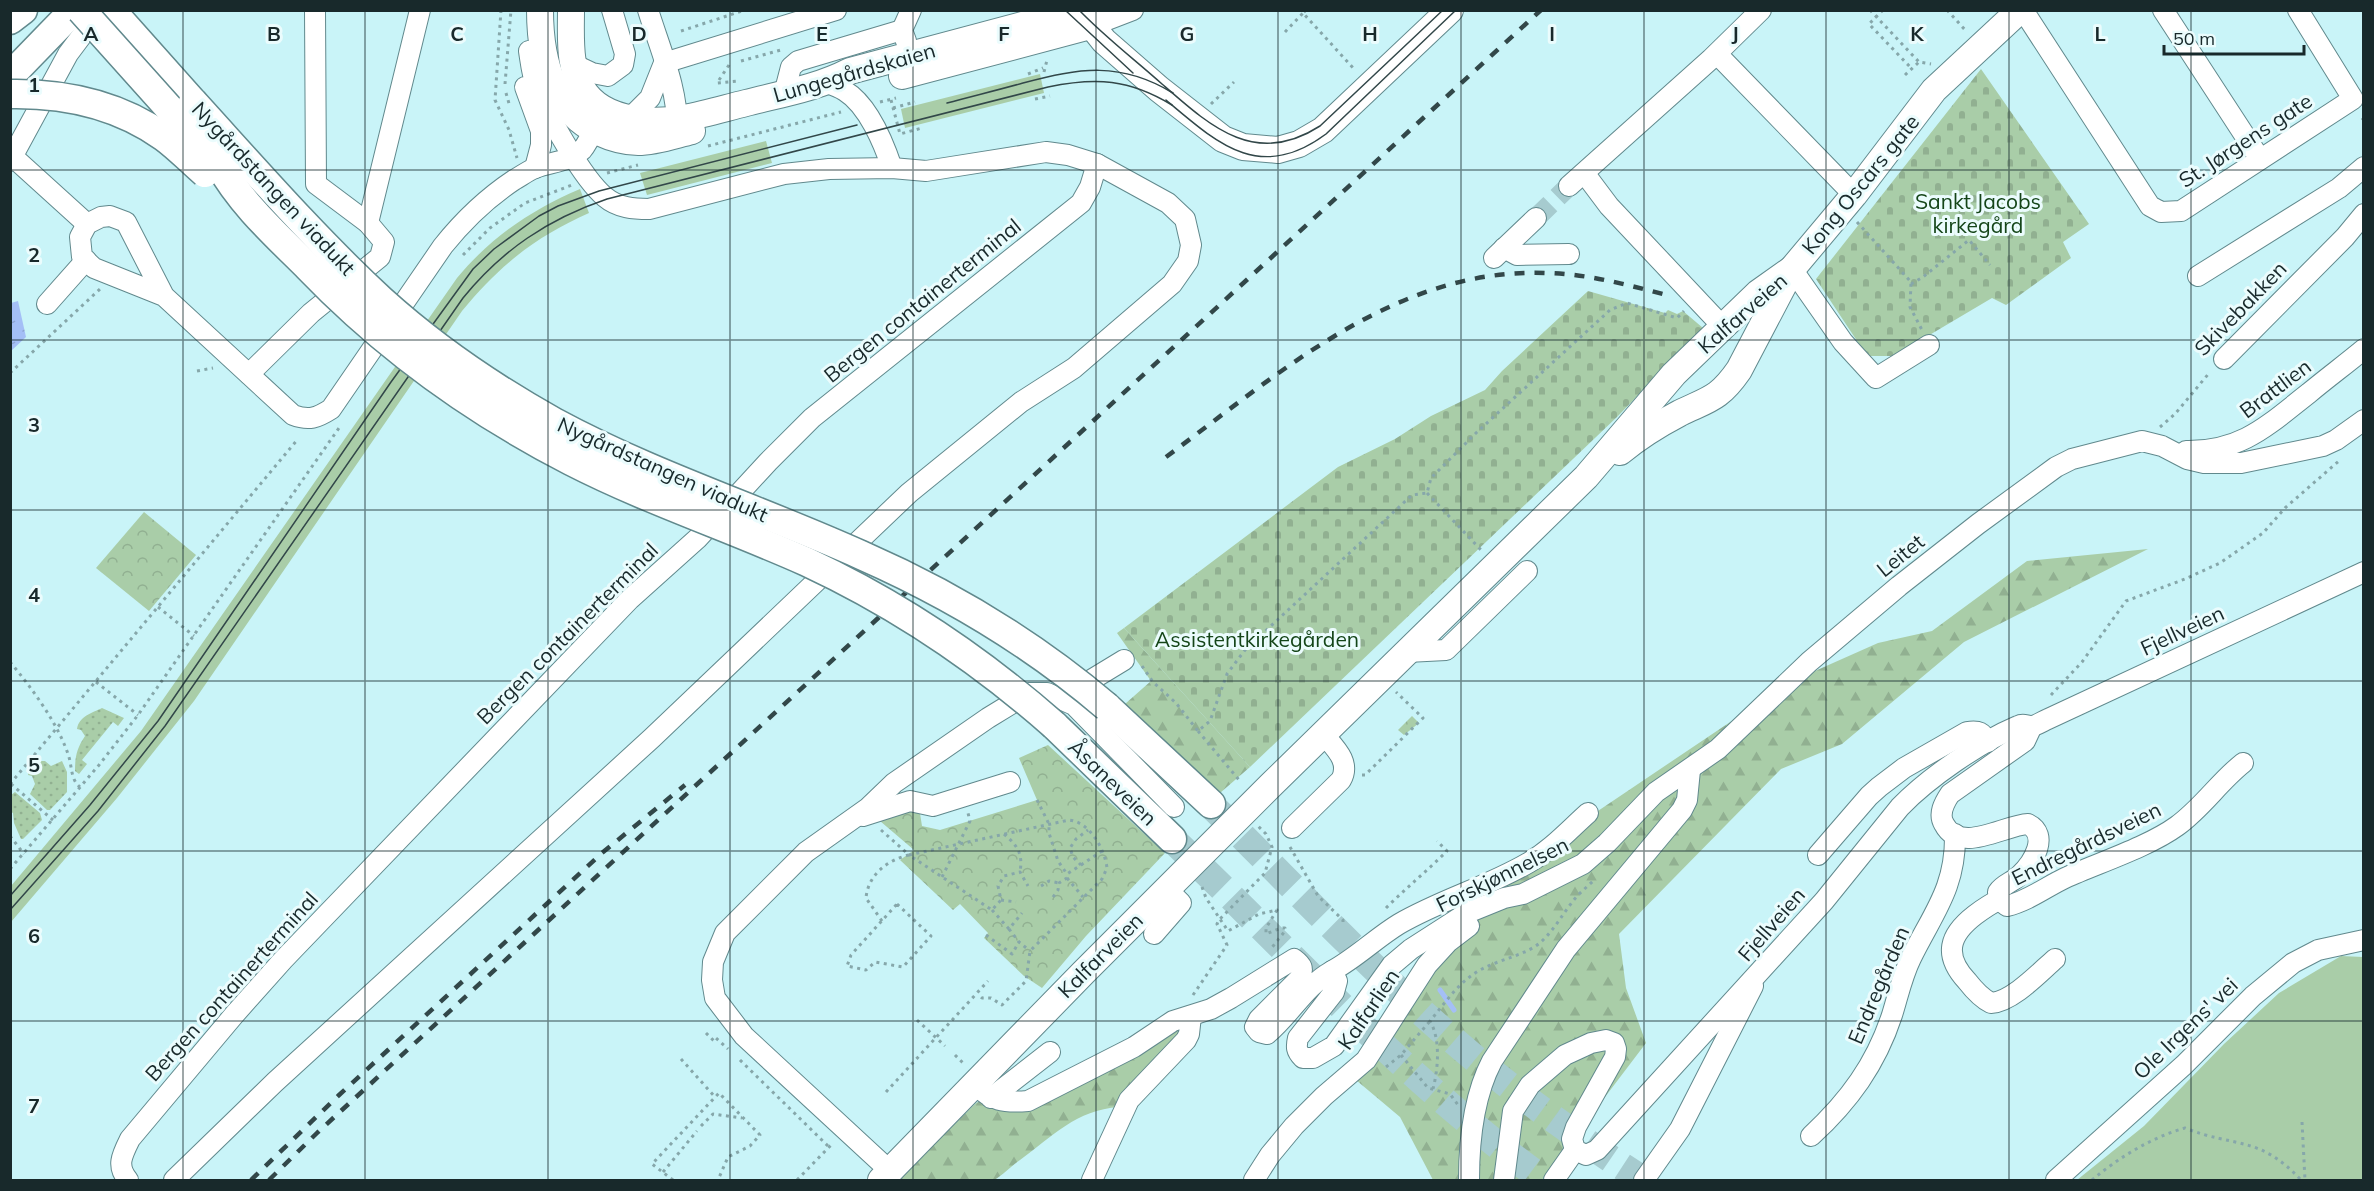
<svg xmlns="http://www.w3.org/2000/svg" width="2374" height="1191" font-family="Mulish,sans-serif">
  <defs>
    <pattern id="forest-firs" width="22" height="20" patternUnits="userSpaceOnUse" patternTransform="scale(1.5)"><rect width="22" height="20" fill="#a9cda8"/><path d="M5 1l3.5 6h-7zM16 11l3.5 6h-7z" fill="#91b091"/></pattern>
    <pattern id="cemetery-stones" width="16" height="16" patternUnits="userSpaceOnUse" patternTransform="scale(1.5)"><rect width="16" height="16" fill="#a9cda8"/><path d="M2 7V4a2 2 0 0 1 4 0v3zM10 15v-3a2 2 0 0 1 4 0v3z" fill="#91b091"/></pattern>
    <pattern id="park-crowns" width="20" height="18" patternUnits="userSpaceOnUse" patternTransform="scale(1.5)"><rect width="20" height="18" fill="#a9cda8"/><path d="M2 6a3 3 0 1 1 6 0M12 15a3 3 0 1 1 6 0" fill="none" stroke="#91b091"/></pattern>
    <pattern id="garden-dots" width="8" height="8" patternUnits="userSpaceOnUse" patternTransform="scale(1.5)"><rect width="8" height="8" fill="#a9cda8"/><path d="M2 2h.1M6 6h.1" fill="none" stroke="#91b091" stroke-width="1.8" stroke-linecap="round"/></pattern>
    <pattern id="water-ripples" width="26" height="14" patternUnits="userSpaceOnUse" patternTransform="scale(1.5)"><rect width="26" height="14" fill="#a4bff6"/><path d="M2 4q2-2 4 0t4 0M15 11q2-2 4 0t4 0" fill="none" stroke="#8ca4d3"/></pattern>
  </defs>
  <rect width="100%" height="100%" fill="#c9f4f8"/>
  <!-- grass -->
  <g fill="#a9cda8">
    <path d="M1040,74L1044,93L905,128L901,109Z"/>
    <path d="M766,141L772,163L647,195L640,173Z"/>
    <path d="M580,189L589,213C535,237 500,265 462,311L194,701L117,798L11,922V886L141,731L457,278C491,237 531,210 580,189Z"/>
    <path d="M2341,956L2363,957V1180H2077L2144,1126L2224,1044L2279,993Z"/>
  </g>
  <!-- forest -->
  <g fill="url(#forest-firs)">
    <path d="M2148,549L1964,642L1842,744L1781,769L1619,934L1626,988L1646,1043L1542,1180H1433L1400,1117L1356,1080L1416,962L1537,852L1788,683L1878,643L1932,631L2027,561Z"/>
    <path d="M1124,628L1250,767L1220,793L1125,704L1151,681L1117,633Z"/>
    <path d="M1178,1027L1184,1031L1119,1107C1076,1110 1053,1136 1020,1160C1011,1166 1003,1175 994,1180C984,1184 913,1180 897,1180L976,1103L980,1101L993,1105Z"/>
  </g>
  <!-- cemetery -->
  <g fill="url(#cemetery-stones)">
    <path d="M1981,69L2089,224L2063,242L2071,258L2006,305L1992,298L1894,356H1867L1816,279Z"/>
    <path d="M1588,291L1665,313L1668,310L1677,314L1683,311L1703,328L1617,417L1250,767L1124,628L1338,467L1395,439L1431,416L1485,390L1502,371Z"/>
  </g>
  <!-- park -->
  <g fill="url(#park-crowns)">
    <path d="M144,512L196,555L149,611L96,568Z"/>
    <path d="M1412,716L1419,723L1404,735L1398,730Z"/>
    <path d="M1048,745L1165,853L1086,936L1042,988L1024,976L984,938L988,933L960,904L953,910L900,860L914,850L880,821L886,814L919,807L922,826L940,830L1037,800L1019,758Z"/>
  </g>
  <!-- garden -->
  <g fill="url(#garden-dots)">
    <path d="M102,708L124,718L118,726L113,722L82,760L87,764L79,774L75,771C75,756 77,748 85,736L81,730L77,729C79,716 92,713 102,708Z"/>
    <path d="M40,761H45L51,766L62,761L67,772V792L50,810H47L30,794L35,784L32,776L28,775L29,770Z"/>
    <path d="M15,792L40,813L42,820L23,839H21L14,823L13,813L11,812V795Z"/>
  </g>
  <!-- water -->
  <path fill="url(#water-ripples)" d="M18,301L26,337L11,351V303Z"/>
  <g fill="none" stroke-linecap="round" stroke-linejoin="round">
    <!-- stream -->
    <path stroke="#a4bff6" stroke-width="5" d="M1440,990L1454,1010"/>
    <!-- minor-tunnel -->
    <path stroke="#a6cbcf" stroke-width="20" stroke-dasharray="20 10" stroke-linecap="butt" d="M1536,218L1569,186"/>
    <!-- highway-tunnel -->
    <g stroke="#a6cbcf" stroke-width="28" stroke-dasharray="28 14" stroke-linecap="butt">
      <path d="M1213,807C1298,891 1381,980 1473,1057C1527,1101 1584,1142 1643,1180"/>
      <path d="M1172,839C1293,955 1407,1082 1544,1180"/>
    </g>
    <defs>
      <g id="minor">
        <path d="M648,10C660,49 679,91 677,132"/>
        <path d="M2023,10L2150,206L2161,212L2181,211L2353,99L2298,10"/>
        <path d="M2163,10L2260,159"/>
        <path d="M1094,25L1133,10"/>
        <path d="M906,41L902,30L911,10"/>
        <path d="M1717,54L1854,195"/>
        <path d="M664,63L836,10"/>
        <path d="M573,64L592,73L608,76L623,65L625,54L612,10"/>
        <path d="M827,83C833,85 839,87 845,91C868,105 884,144 892,168"/>
        <path d="M525,87L541,131V145L535,168"/>
        <path d="M784,94L791,67L798,61L902,30"/>
        <path d="M630,118L650,98L664,63"/>
        <path d="M12,156L87,224"/>
        <path d="M10,161L68,54L98,14"/>
        <path d="M1585,174L1609,206L1723,327"/>
        <path d="M1569,186L1711,59L1761,10"/>
        <path d="M368,223L420,10"/>
        <path d="M1504,248L1517,255L1569,254"/>
        <path d="M1494,258L1536,218"/>
        <path d="M1792,269L1843,342L1876,378L1929,345"/>
        <path d="M2198,276L2339,188L2364,167"/>
        <path d="M164,296L94,268L82,257L80,237L87,224L101,217L110,216L126,222L164,296L293,415C309,421 317,418 331,409L443,246C463,221 487,198 514,180C521,176 528,171 535,168C550,162 569,162 582,150C590,141 594,127 599,117"/>
        <path d="M47,304L86,260"/>
        <path d="M2224,359L2345,237L2364,214"/>
        <path d="M249,374L311,313L380,257L384,242L368,223L316,184L315,10"/>
        <path d="M2186,451C2242,452 2268,425 2309,393C2327,378 2346,364 2364,349"/>
        <path d="M1407,652L1446,650L1527,571"/>
        <path d="M1073,691L1124,660"/>
        <path d="M863,816L910,801L933,806L1010,782"/>
        <path d="M1292,828L1341,780C1351,762 1335,748 1324,735"/>
        <path d="M1818,855L1869,796L1879,787L1904,768L1967,732C1979,730 1982,732 1988,742"/>
        <path d="M1999,900L1998,892C2003,884 2013,882 2020,875C2033,863 2050,835 2028,824C2004,825 1960,855 1944,824C1938,814 1944,803 1950,794L2025,741L2032,726"/>
        <path d="M1999,900L2007,906C2028,901 2046,887 2065,878C2098,863 2148,847 2177,826C2202,808 2219,782 2243,763"/>
        <path d="M1999,900C1990,904 1983,909 1975,915C1949,935 1943,955 1967,981C1974,990 1981,998 1991,1003C2012,1002 2040,972 2055,959"/>
        <path d="M1154,934L1181,903L1167,889"/>
        <path d="M1332,971C1356,958 1376,938 1399,924C1440,900 1487,887 1528,863C1551,850 1569,830 1588,813"/>
        <path d="M974,1084C991,1101 1004,1103 1028,1101L1134,1047L1173,1021L1211,1009L1231,998L1294,959C1302,965 1304,968 1300,978L1259,1019L1255,1027L1259,1032L1267,1034C1290,1015 1305,986 1332,971L1337,981L1334,992L1298,1038C1296,1047 1296,1051 1303,1058H1313L1334,1046L1392,965L1411,949L1467,913L1504,898L1523,894L1583,864L1607,843L1656,792L1718,749L1809,662L1899,586L1978,524L2056,467L2072,459L2142,441L2162,446L2187,459L2204,463H2241L2323,446L2336,440L2364,420"/>
        <path d="M991,1098L1050,1052"/>
        <path d="M1811,1136C1849,1101 1876,1064 1892,1015C1898,996 1902,976 1911,958C1933,913 1956,888 1955,834"/>
        <path d="M890,1171L744,1036L715,998L712,980L713,962L725,933L806,852L868,808L894,783L988,718L1029,693H1047L1074,705L1174,807"/>
        <path d="M128,1180C116,1166 122,1155 130,1139L234,1015L283,960L630,599L698,538L768,462L812,418L1081,203L1090,187L1097,164"/>
        <path d="M174,1180L275,1082L652,738L909,493L1021,402L1074,368L1172,284L1188,261L1191,245L1185,219L1168,203L1097,164L1068,155L1046,152L926,171L892,168L829,169L784,174L649,209C634,209 618,208 605,197C583,179 547,115 537,88C532,76 531,64 529,51"/>
        <path d="M1092,1180L1129,1100L1186,1040L1189,1034L1191,1016"/>
        <path d="M1254,1180L1270,1155L1294,1126L1324,1096L1366,1060L1427,965L1448,942L1469,926"/>
        <path d="M1469,1180C1469,1140 1473,1097 1492,1061L1566,949L1682,810L1687,800L1690,770"/>
        <path d="M1504,1180L1513,1111L1530,1085L1565,1055L1591,1043L1606,1040L1614,1043L1616,1049L1615,1057L1576,1127L1572,1139L1575,1150L1586,1155L1597,1150L1824,901L1900,807C1928,778 1980,742 2018,726C2024,723 2025,726 2031,726C2036,726 2043,721 2048,719L2364,572"/>
        <path d="M1554,1180L1575,1150"/>
        <path d="M1644,1180L1680,1129L1753,986"/>
        <path d="M2056,1180L2184,1065L2253,996L2293,963L2318,950L2364,940"/>
      </g>
      <g id="major">
        <path d="M540,10C540,59 552,109 598,132C611,138 624,142 638,142C656,142 675,135 692,131"/>
        <path d="M571,10C571,38 568,71 586,94C599,111 622,118 642,120C676,124 713,111 746,103C781,94 817,88 850,71L1041,20L1092,11L1096,31L1104,41L1159,89L1223,139L1243,147L1278,150L1299,144L1323,130L1450,10"/>
        <path d="M902,76L1094,25"/>
        <path d="M1620,452C1638,437 1659,424 1680,413C1709,399 1719,399 1739,370L1792,269L1854,195L1934,90L2020,10"/>
        <path d="M881,1180L1084,972L1271,785L1586,477L1674,374L1758,293L1792,269"/>
      </g>
      <g id="highway">
        <path d="M111,10L193,102"/>
        <path d="M10,20L23,10"/>
        <path d="M10,76L74,10"/>
        <path d="M1107,707L1211,804"/>
        <path d="M1054,725L1172,839"/>
      </g>
    </defs>
    <!-- minor casing -->
    <use href="#minor" stroke="#61898d" stroke-width="22"/>
    <!-- major casing -->
    <use href="#major" stroke="#61898d" stroke-width="28"/>
    <!-- highway casing -->
    <use href="#highway" stroke="#61898d" stroke-width="31"/>
    <!-- path -->
    <g stroke="#86a7aa" stroke-width="3" stroke-dasharray="3 4.5" stroke-linecap="butt">
      <path d="M501,10L495,100L509,130L517,158"/>
      <path d="M1306,10L1303,13L1355,70"/>
      <path d="M1870,10L1919,62"/>
      <path d="M1883,10L1869,24L1912,69"/>
      <path d="M1947,10L1967,32"/>
      <path d="M681,31L745,10"/>
      <path d="M1285,32L1303,13"/>
      <path d="M741,61L781,50"/>
      <path d="M729,65L717,83L739,81"/>
      <path d="M1044,72L1047,60"/>
      <path d="M1028,74L1043,68"/>
      <path d="M1905,75L1919,62L1931,64"/>
      <path d="M505,84L511,10"/>
      <path d="M506,93L510,107"/>
      <path d="M1035,99L1050,96"/>
      <path d="M891,100L900,134L922,128"/>
      <path d="M880,102L896,98"/>
      <path d="M1211,104L1234,82"/>
      <path d="M893,108L915,102"/>
      <path d="M2364,118L2361,121L2364,124"/>
      <path d="M708,146L841,112"/>
      <path d="M607,173L638,165"/>
      <path d="M1857,222L1911,282L1910,307L1922,330"/>
      <path d="M463,255L490,228L525,203L572,185"/>
      <path d="M1911,284L1923,277L1969,240L1990,265"/>
      <path d="M197,371L213,368"/>
      <path d="M10,373L100,289"/>
      <path d="M2160,427L2175,414L2210,372"/>
      <path d="M1427,493L1482,551"/>
      <path d="M158,607L194,636"/>
      <path d="M10,662C32,688 59,725 69,757C72,768 71,780 80,787"/>
      <path d="M1142,666L1153,682L1176,703L1198,731L1210,721L1227,674L1245,650L1412,495L1427,493L1431,478L1476,433L1610,310L1627,303L1677,318L1684,311"/>
      <path d="M96,682L138,715"/>
      <path d="M2051,695L2082,662L2126,601L2185,579L2220,563L2263,533L2285,508L2340,460"/>
      <path d="M1198,731L1239,780"/>
      <path d="M1362,775H1365L1423,718L1396,692"/>
      <path d="M10,784L298,439"/>
      <path d="M11,784L53,820"/>
      <path d="M1037,800L1049,824V833L1058,861L1067,874L1081,865L1073,857L1070,848L1076,839L1088,830"/>
      <path d="M881,830L909,855L1069,820C1090,822 1105,850 1107,868L1102,879L1030,951L1026,981L1002,1005L991,998H982L978,994"/>
      <path d="M1004,834C1018,846 1023,854 1020,872"/>
      <path d="M10,836L24,854"/>
      <path d="M1290,847L1318,896L1343,920V923"/>
      <path d="M1081,865L1102,851"/>
      <path d="M10,869L99,765L138,715L339,428"/>
      <path d="M942,877L970,821L968,813"/>
      <path d="M1067,878L1083,897"/>
      <path d="M1041,886L1049,881L1059,883"/>
      <path d="M1202,887L1206,898L1228,931L1259,914L1277,910L1266,928V934L1281,928H1285V931L1270,950"/>
      <path d="M1053,897L1058,890L1059,883L1067,878V874"/>
      <path d="M1001,900L1016,902"/>
      <path d="M897,904L931,936L903,967L875,962L866,970L847,966L851,955Z"/>
      <path d="M1386,908C1406,888 1427,871 1447,851L1437,841"/>
      <path d="M992,910L1009,929L1022,913"/>
      <path d="M882,921L866,898C868,875 887,860 909,855L992,910L1001,900L998,886L1004,876L1020,872L1028,886"/>
      <path d="M1009,929L1019,942L1030,951"/>
      <path d="M986,935L1012,954L1019,942"/>
      <path d="M1193,995L1227,945L1217,924L1219,920L1265,873L1272,847L1266,834L1258,826"/>
      <path d="M917,1020L945,1046"/>
      <path d="M706,1033L714,1041L716,1038L728,1049"/>
      <path d="M955,1055L965,1065"/>
      <path d="M1401,1055L1428,1088L1450,1094L1458,1105"/>
      <path d="M681,1059L715,1097"/>
      <path d="M740,1060L829,1147"/>
      <path d="M1386,1067L1401,1055L1430,1021"/>
      <path d="M1433,1089C1438,1069 1441,1040 1430,1021C1446,1002 1459,981 1482,969C1501,959 1526,955 1541,942C1554,930 1562,915 1573,901C1578,894 1586,888 1593,881"/>
      <path d="M886,1092L988,981"/>
      <path d="M2302,1122L2305,1180"/>
      <path d="M701,1126L713,1114L742,1118"/>
      <path d="M663,1172L697,1131"/>
      <path d="M673,1180L652,1164L719,1093L760,1135L750,1146L728,1157L718,1180"/>
      <path d="M797,1180L833,1143"/>
      <path d="M2092,1180C2118,1158 2152,1137 2185,1128C2235,1148 2259,1135 2301,1180"/>
    </g>
    <!-- minor -->
    <use href="#minor" stroke="#fff" stroke-width="20"/>
    <!-- major -->
    <use href="#major" stroke="#fff" stroke-width="26"/>
    <!-- highway -->
    <use href="#highway" stroke="#fff" stroke-width="28"/>
    <!-- tram -->
    <g stroke="#324749" stroke-width="1.5">
      <path d="M1065,10L1133,73"/>
      <path d="M1079,10C1105,37 1134,59 1162,84C1210,126 1255,168 1320,126L1443,10"/>
      <path d="M1166,100C1218,144 1260,183 1326,134L1456,10"/>
      <path d="M947,103C973,96 998,90 1023,83C1080,68 1120,61 1173,93"/>
      <path d="M10,896L90,805L158,721L391,382L473,269L494,249L539,216L558,206L599,191L857,125"/>
      <path d="M10,910L98,811L165,726L463,298C502,250 548,219 607,199L1048,87C1096,77 1129,79 1172,105"/>
    </g>
    <!-- rail -->
    <g stroke="#324749" stroke-width="4.5" stroke-dasharray="10 10" stroke-linecap="butt">
      <path d="M1166,457C1280,373 1396,267 1547,273C1587,274 1624,284 1663,294"/>
      <path d="M251,1180L338,1096L602,853L685,785"/>
      <path d="M269,1180L318,1132L1541,10"/>
    </g>
    <defs>
      <g id="highway-bridge">
        <path d="M81,10L219,164C241,204 277,236 309,268C385,347 474,411 571,461C647,500 729,527 807,562C897,604 979,659 1054,725"/>
        <path d="M10,94C65,93 119,105 164,137C179,148 191,161 205,173"/>
        <path d="M193,102C254,169 314,238 381,300C433,347 493,388 554,422C652,475 759,509 861,555C950,594 1033,644 1107,707"/>
      </g>
    </defs>
    <!-- highway-bridge casing -->
    <use href="#highway-bridge" stroke="#61898d" stroke-width="31" stroke-linecap="butt"/>
    <!-- highway-bridge -->
    <use href="#highway-bridge" stroke="#fff" stroke-width="28"/>
  </g>
  <!-- grid -->
  <path fill="none" stroke="#18292b" stroke-width="1.5" stroke-opacity="0.55" d="M183,10V1180M365,10V1180M548,10V1180M730,10V1180M913,10V1180M1096,10V1180M1278,10V1180M1461,10V1180M1644,10V1180M1826,10V1180M2009,10V1180M2191,10V1180M10,170H2364M10,340H2364M10,510H2364M10,681H2364M10,851H2364M10,1021H2364"/>
  <g text-anchor="middle" dominant-baseline="central" stroke-width="6" stroke-linejoin="round" paint-order="stroke">
    <!-- street labels -->
    <g font-size="21" fill="#18292b" stroke="#ebfcfd">
      <text transform="translate(854 72) rotate(-16)">Lungegårdskaien</text>
      <text transform="translate(2245 140) rotate(-33)">St. Jørgens gate</text>
      <text transform="translate(1860 184) rotate(-51)">Kong Oscars gate</text>
      <text transform="translate(274 188) rotate(47)">Nygårdstangen viadukt</text>
      <text transform="translate(922 300) rotate(-39)">Bergen containerterminal</text>
      <text transform="translate(2240 308) rotate(-46)">Skivebakken</text>
      <text transform="translate(1742 313) rotate(-41)">Kalfarveien</text>
      <text transform="translate(2275 388) rotate(-37)">Brattlien</text>
      <text transform="translate(663 469) rotate(24)">Nygårdstangen viadukt</text>
      <text transform="translate(1900 555) rotate(-39)">Leitet</text>
      <text transform="translate(2182 630) rotate(-25)">Fjellveien</text>
      <text transform="translate(567 633) rotate(-45)">Bergen containerterminal</text>
      <text transform="translate(1113 782) rotate(44)">Åsaneveien</text>
      <text transform="translate(2086 843) rotate(-26)">Endregårdsveien</text>
      <text transform="translate(1502 874) rotate(-26)">Forskjønnelsen</text>
      <text transform="translate(1771 924) rotate(-49)">Fjellveien</text>
      <text transform="translate(1100 955) rotate(-45)">Kalfarveien</text>
      <text transform="translate(1878 985) rotate(-67)">Endregården</text>
      <text transform="translate(231 986) rotate(-48)">Bergen containerterminal</text>
      <text transform="translate(1368 1009) rotate(-56)">Kalfarlien</text>
      <text transform="translate(2185 1028) rotate(-44)">Ole Irgens' vei</text>
    </g>
    <!-- park labels -->
    <g font-size="21" fill="#144518" stroke="#ebfcfd">
      <text x="1978" y="201">Sankt Jacobs<tspan x="1978" dy="24">kirkegård</tspan></text>
      <text x="1257" y="639">Assistentkirkegården</text>
    </g>
  </g>
  <g font-size="20" text-anchor="middle" font-weight="bold" fill="#18292b" stroke="#ebfcfd" stroke-width="6" stroke-linejoin="round" paint-order="stroke">
    <text x="91" y="41">A</text>
    <text x="274" y="41">B</text>
    <text x="457" y="41">C</text>
    <text x="639" y="41">D</text>
    <text x="822" y="41">E</text>
    <text x="1004" y="41">F</text>
    <text x="1187" y="41">G</text>
    <text x="1370" y="41">H</text>
    <text x="1552" y="41">I</text>
    <text x="1735" y="41">J</text>
    <text x="1917" y="41">K</text>
    <text x="2100" y="41">L</text>
    <text x="34" y="92">1</text>
    <text x="34" y="262">2</text>
    <text x="34" y="432">3</text>
    <text x="34" y="602">4</text>
    <text x="34" y="772">5</text>
    <text x="34" y="943">6</text>
    <text x="34" y="1113">7</text>
  </g>
  <!-- border -->
  <rect width="2374" height="1191" fill="none" stroke="#18292b" stroke-width="24"/>
  <!-- scale -->
  <path d="M2164 45v9h140v-9" fill="none" stroke="#18292b" stroke-width="3"/>
  <text x="2173" y="45" font-size="18" fill="#18292b" stroke="#ebfcfd" stroke-width="4.5" paint-order="stroke">50 m</text>
</svg>
